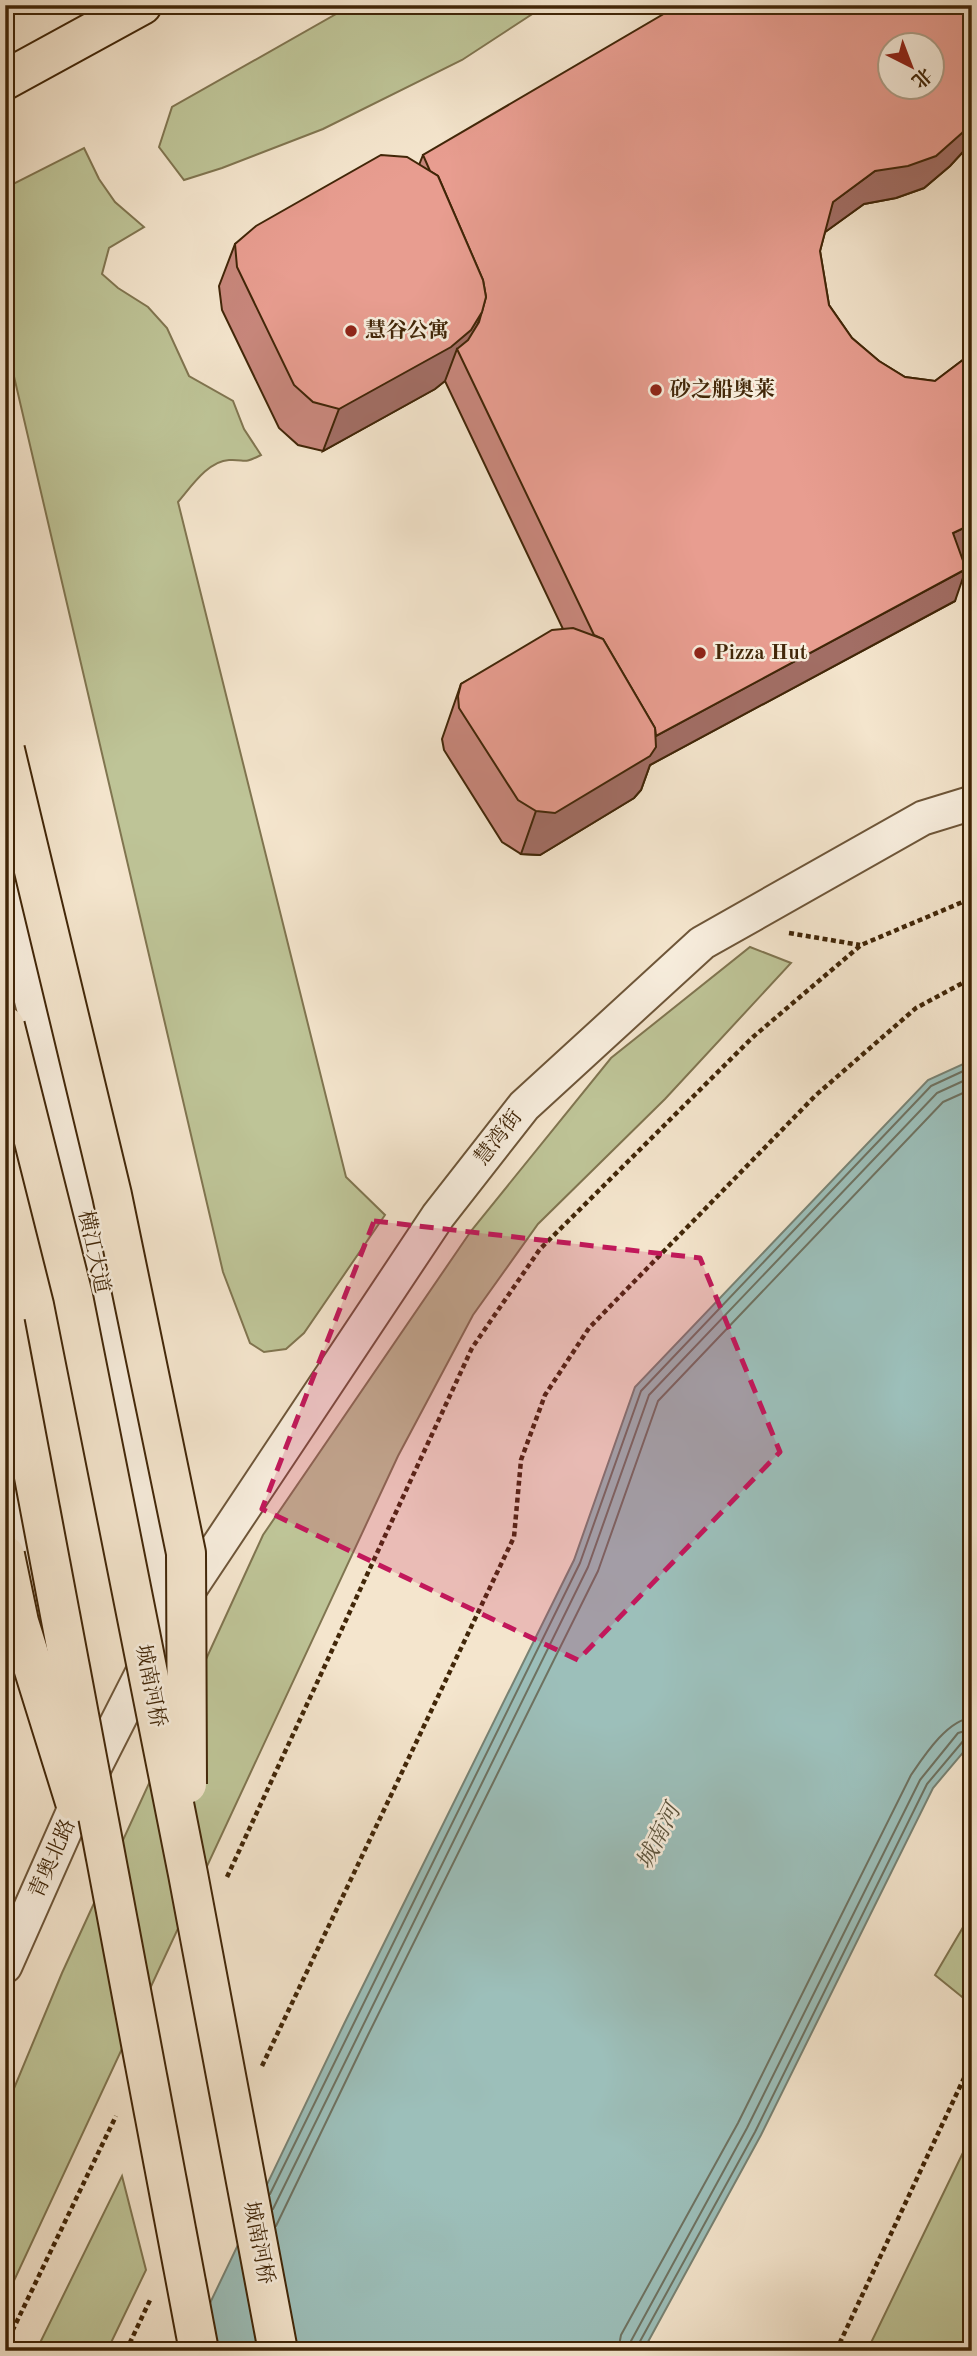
<svg xmlns="http://www.w3.org/2000/svg" width="977" height="2356" font-family="'Old Standard TT','Noto Serif SC',serif">
  <rect width="100%" height="100%" fill="#f4e5cd"/>
  <filter id="stains"><feTurbulence type="fractalNoise" baseFrequency=".00286" numOctaves="4"/><feColorMatrix values="0 0 0 0 .2 0 0 0 0 .09 0 0 0 0 .02 0 0 0 .5 -.17"/></filter>
  <radialGradient id="worn" r=".72"><stop offset=".6" stop-color="#630" stop-opacity="0"/><stop offset="1" stop-color="#630" stop-opacity=".3"/></radialGradient>
  <!-- green -->
  <g fill="#bec497" stroke="#807550" stroke-width="2">
    <path d="M352,5H540V9L462,60L323,129L222,168L184,180L159,147L172,107Z"/>
    <path d="M84,148L99,179L115,202L144,227L109,248L102,274L118,288L148,307L167,328L189,376L233,401L244,429L261,455C241,465 247,459 229,460C208,461 191,487 178,502L346,1177L385,1215L304,1333L286,1349L264,1352L250,1343L223,1272L5,338V188Z"/>
    <path d="M750,947L791,963L665,1099L538,1224L473,1315L398,1456L5,2300V2110L62,1973L263,1535L471,1231L611,1058Z"/>
    <path d="M972,1912V2005L935,1975Z"/>
    <path d="M972,2134V2351H867Z"/>
    <path d="M122,2176L146,2270L107,2351H36Z"/>
  </g>
  <!-- water -->
  <path fill="#9cbfba" stroke="#788273" stroke-width="2" d="M972,1060V1742L933,1788L761,2135L643,2351H187L344,2024L574,1560L635,1387L928,1080Z"/>
  <g fill="none" stroke-linecap="round" stroke-linejoin="round">
    <!-- shore -->
    <g stroke="#6e7261" stroke-width="2">
      <path d="M270,2194L580,1563L641,1391L931,1086L972,1067"/>
      <path d="M273,2209L588,1567L649,1395L937,1093L972,1077"/>
      <path d="M276,2226L368,2035L598,1571L658,1401L943,1102L972,1089"/>
      <path d="M618,2351L621,2335L738,2123L911,1775C924,1756 948,1719 972,1718"/>
      <path d="M629,2351L631,2341L747,2128L920,1780L958,1733L972,1729"/>
      <path d="M637,2351L638,2345L755,2132L927,1784L964,1740L972,1738"/>
    </g>
    <defs>
      <g id="minor">
        <path d="M181,1602L438,1216L524,1106L702,943L923,818L972,803"/>
        <path d="M5,1966L83,1790L153,1652"/>
      </g>
      <g id="tertiary">
        <path d="M5,886L69,1137L168,1622"/>
        <path d="M5,1450L40,1601"/>
      </g>
      <path id="primary" d="M5,80L142,5"/>
    </defs>
    <!-- minor casing -->
    <use href="#minor" stroke="#6e5639" stroke-width="37"/>
    <!-- tertiary casing -->
    <use href="#tertiary" stroke="#6e5639" stroke-width="42"/>
    <!-- primary casing -->
    <use href="#primary" stroke="#412608" stroke-width="42"/>
    <!-- path -->
    <g stroke="#412608" stroke-width="4.5" stroke-dasharray="5 3.5" stroke-linecap="butt">
      <path d="M789,933L860,945"/>
      <path d="M227,1877L472,1348L540,1249L753,1037L861,945L972,898"/>
      <path d="M262,2066L514,1537L521,1460L545,1395L589,1328L816,1095L916,1008L972,978"/>
      <path d="M5,2346L116,2116"/>
      <path d="M126,2351L151,2298"/>
      <path d="M836,2351L972,2061"/>
    </g>
    <!-- minor -->
    <use href="#minor" stroke="#f8eede" stroke-width="33"/>
    <!-- tertiary -->
    <use href="#tertiary" stroke="#f8eede" stroke-width="38"/>
    <!-- primary -->
    <use href="#primary" stroke="#f4e5cd" stroke-width="38"/>
    <defs>
      <g id="trunk-bridge">
        <path d="M5,750L112,1195L186,1553L187,1784"/>
        <path d="M5,1026L73,1296L188,1874L278,2351"/>
        <path d="M5,1323L199,2351"/>
        <path d="M5,1555L19,1622L75,1802"/>
      </g>
    </defs>
    <!-- trunk-bridge casing -->
    <use href="#trunk-bridge" stroke="#412608" stroke-width="42" stroke-linecap="butt"/>
    <!-- trunk-bridge -->
    <use href="#trunk-bridge" stroke="#f4e5cd" stroke-width="38"/>
  </g>
  <!-- wall -->
  <path fill="#c8877c" stroke="#412608" stroke-width="2" d="M972,5V142L950,166L924,188L896,198L864,204L825,232L820,251L829,305L852,338L879,361L905,377L935,381L972,353V555L966,554L962,556L955,601L650,765L641,790L634,798L540,855L521,854L502,842L444,750L442,739L461,684L563,629L445,381L435,389L323,451L298,445L279,428L222,310L219,286L235,244L419,165L423,155Z"/>
  <!-- shaded-wall -->
  <g fill="#a26e65" stroke="#412608" stroke-width="2">
    <path d="M972,122V142L950,166L924,188L896,198L864,204L821,235L833,202L875,171Z"/>
    <path d="M482,312L467,355L457,349L445,381L435,389L323,451L339,409Z"/>
    <path d="M972,524V537L966,554L941,565L953,533Z"/>
    <path d="M966,569L955,601L650,765L641,790L634,798L540,855L521,854L536,811L652,738Z"/>
  </g>
  <!-- building -->
  <g fill="#e89d90" stroke="#412608" stroke-width="2" fill-rule="evenodd">
    <path d="M679,5H972V122L962,133L936,156L908,166L875,171L833,202L820,251L829,305L852,338L879,361L905,377L935,381L972,353V524L953,533L966,569L656,736L655,728L603,639L594,635L457,349L468,340L479,322L486,297L483,280L438,176L430,171L423,155ZM890,46H932V88H890Z"/>
    <path d="M381,155L407,157L438,176L483,280L486,297L482,312L471,330L451,347L339,409L313,402L294,385L237,267L235,244L256,226Z"/>
    <path d="M573,628L603,639L655,728L656,747L650,756L555,813L536,811L518,800L459,708L458,696L461,684L552,630Z"/>
  </g>
  <!-- marked area -->
  <path fill="#c2185b" fill-opacity="0.2" stroke="#c2185b" stroke-width="5" stroke-dasharray="14 9" stroke-linejoin="round" d="M374,1221L700,1258L780,1452L578,1660L262,1509Z"/>
  <!-- markers -->
  <g fill="#8f2418" stroke="#f8eede" stroke-width="2.5">
    <circle cx="351" cy="331" r="7"/>
    <circle cx="656" cy="390" r="7"/>
    <circle cx="700" cy="653" r="7"/>
  </g>
  <g text-anchor="middle" dominant-baseline="central" stroke-width="5" stroke-linejoin="round" paint-order="stroke">
    <!-- poi labels -->
    <g font-size="21" font-weight="bold" fill="#412608" stroke="#f8eede" text-anchor="start">
      <text x="365" y="331">慧谷公寓</text>
      <text x="670" y="390">砂之船奥莱</text>
      <text x="714" y="653">Pizza Hut</text>
    </g>
    <!-- street labels -->
    <g font-size="21" fill="#412608" stroke="#f8eede">
      <text transform="translate(499 1138) rotate(-52)">慧湾街</text>
      <text transform="translate(93 1252) rotate(78)">横江大道</text>
      <text transform="translate(150 1686) rotate(79)">城南河桥</text>
      <text transform="translate(53 1859) rotate(-66)">青奥北路</text>
      <text transform="translate(258 2243) rotate(79)">城南河桥</text>
    </g>
    <!-- water labels -->
    <g font-size="23" font-style="italic" fill="#5c543d" stroke="#f8eede">
      <text transform="translate(659 1837) rotate(-63)">城南河</text>
    </g>
  </g>
  <!-- margin -->
  <rect width="977" height="2356" fill="none" stroke="#f4e5cd" stroke-width="28"/>
  <rect x="7" y="7" width="963" height="2342" fill="none" stroke="#412608" stroke-width="3.5"/>
  <rect x="14" y="14" width="949" height="2328" fill="none" stroke="#412608" stroke-width="2"/>
  <!-- north arrow -->
  <g transform="translate(911 66) rotate(138)"><circle r="33" fill="#f8eede" stroke="#af9e88" stroke-width="2"/>
  <path d="M0-5L12 26L0 18L-12 26Z" fill="#8f2418"/>
  <text y="-10" font-size="19" font-weight="bold" text-anchor="middle" fill="#412608">北</text>
  </g>
  <rect width="100%" height="100%" filter="url(#stains)"/>
  <rect width="100%" height="100%" fill="url(#worn)"/>
</svg>
